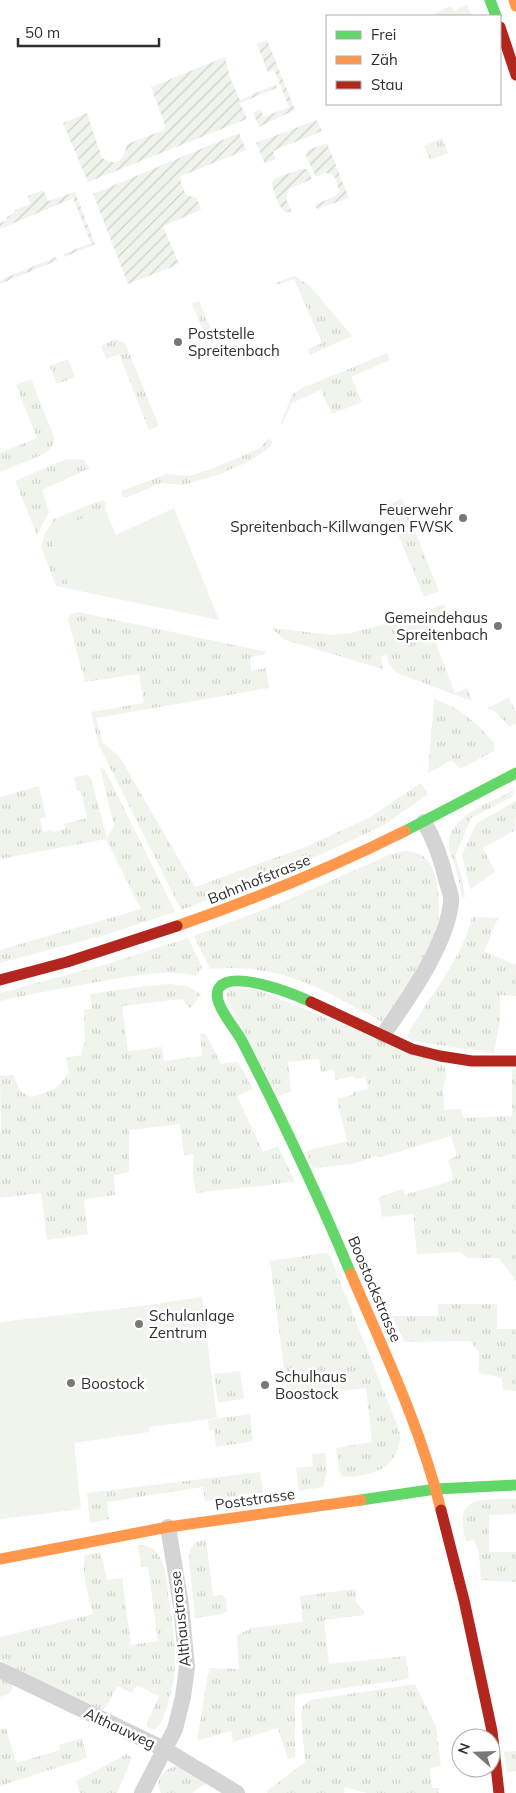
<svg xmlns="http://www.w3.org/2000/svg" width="516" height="1793" font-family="Mulish,sans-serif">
  <defs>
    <pattern id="grass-tufts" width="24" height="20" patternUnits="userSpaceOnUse" patternTransform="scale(1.25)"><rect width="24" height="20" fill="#f0f4ed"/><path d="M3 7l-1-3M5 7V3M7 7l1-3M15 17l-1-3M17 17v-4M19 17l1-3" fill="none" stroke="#ced2cc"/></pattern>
    <pattern id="garden-furrows" width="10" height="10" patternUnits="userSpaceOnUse" patternTransform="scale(1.25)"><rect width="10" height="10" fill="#f0f4ed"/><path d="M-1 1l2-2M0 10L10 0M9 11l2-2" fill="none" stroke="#ced2cc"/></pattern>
  </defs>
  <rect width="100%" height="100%" fill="#fff"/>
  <!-- grass -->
  <g fill="url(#grass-tufts)">
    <path d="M467,5L472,16H429L451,6L454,11Z"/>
    <path d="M442,138L448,153L430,160L424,146Z"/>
    <path d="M294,276L310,286L352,336L310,355L308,349L322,343L294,279L277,285L276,283Z"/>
    <path d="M199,301L212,332L208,342L192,304Z"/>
    <path d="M115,339L125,343L159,426L149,430L119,354L106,359L101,346Z"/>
    <path d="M387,353L390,360L351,377L362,402L332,414L321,390L292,403L282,425L281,423L292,395L300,389Z"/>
    <path d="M68,359L75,377L57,384L50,366Z"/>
    <path d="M31,379L54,437L53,444L50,449L44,454L0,472V453L37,438L16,385Z"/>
    <path d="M269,438L272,441L271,446L252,460L218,475L183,485L161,483L128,497H123L121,495L122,491L167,474L190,476L214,468L260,448Z"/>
    <path d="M67,459L84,460L90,468L42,490L49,512L37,535L15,481Z"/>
    <path d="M402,499L439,591L424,597L386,505Z"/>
    <path d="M102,500L106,502L105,509L49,533L70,589L56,586L41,547L45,533L54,519Z"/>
    <path d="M444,604L450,620L430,628L455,693L468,688L472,701L397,673L389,664L387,655L381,656L383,669L285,640L271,628L332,635L351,633L412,617Z"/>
    <path d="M78,612L267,652L262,655L250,657L251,671L266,668L269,688L96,718L103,743L119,756L195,887L305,847L369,818L421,783L428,794L384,825L346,843L290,868L181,910L98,743L91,712L144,703L139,674L85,682L68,619L71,614Z"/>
    <path d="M509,697L515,711H516V724L509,726L496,712L488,708Z"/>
    <path d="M434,699C459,707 478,724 494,743V751L460,769L452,760L428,773Z"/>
    <path d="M100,768L104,769L109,778L175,912L108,934L0,963V950L141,909L106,839L0,859V797L39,786L46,817L40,819L43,832L52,830V832L65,829L64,824L87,818L81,791H77L74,777L87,775L91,778L107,838L114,826Z"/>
    <path d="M514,790L512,797L471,818L455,856L462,879L465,898L461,896C460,888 459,880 457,873C455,864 450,856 449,847C445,817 492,802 514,790Z"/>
    <path d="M516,801V818L515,819L516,830L483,848L495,872L470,889L462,855L476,824Z"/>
    <path d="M406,851C424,852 432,862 436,879C438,891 440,902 439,914C435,951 403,991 382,1022C321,988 282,963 210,969L194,936L278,904L391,854Z"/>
    <path d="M472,917L498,918L484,951L516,965V996L500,995V1020L494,1053L412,1041L407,1037L410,1030C432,993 462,959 472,917Z"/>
    <path d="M188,938L202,967L196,976C167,969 139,975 109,980C73,986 36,993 0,1001V993L107,964Z"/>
    <path d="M169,984L187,986L201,995L190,1008L182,999L122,1006L128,1051L162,1047L164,1061L202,1056L200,1033L206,1034L221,1064L238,1062L253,1089L237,1096L263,1152L278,1146L295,1182L196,1193L193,1175L194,1154L184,1155L180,1124L129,1130V1172L114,1175L115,1195L84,1199L88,1234L47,1240L41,1193L0,1198V1132H1L0,1076L13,1075L21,1092L32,1097L55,1089L69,1073L66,1058L81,1055L85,1042L84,1010L92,1008L90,994L146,986Z"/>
    <path d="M231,988L255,989L445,1066L446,1076L443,1089L444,1110L461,1109L463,1118L512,1116V1069H516V1281L499,1258H467L461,1252L417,1254L413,1214L382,1217L379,1197L403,1189L405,1195L454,1180L448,1160L457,1156L451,1136L378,1158L377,1156L352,1164L312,1168L306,1152L310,1150L347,1141L338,1104V1098L353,1095V1092L368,1089L366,1077L355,1079L354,1076L335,1080L334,1069L321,1072L319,1059L288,1062L291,1091L278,1096L227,1000V993Z"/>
    <path d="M326,1253L330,1256L394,1417C397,1424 401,1433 400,1440C397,1462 382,1472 362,1475C354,1477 349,1478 342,1476L339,1470L336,1448L372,1442L366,1388L288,1398L270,1261Z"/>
    <path d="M438,1304H497V1329H516V1391L503,1390L502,1378L479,1373V1353L471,1341L405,1342L392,1316H438Z"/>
    <path d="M240,1371L244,1399L218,1402L214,1374Z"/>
    <path d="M250,1414L253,1441L216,1447L214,1430H209L208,1420Z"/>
    <path d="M325,1453L327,1471L323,1487L299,1491L296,1468L313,1466L312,1454Z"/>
    <path d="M260,1472L263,1492L205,1501L203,1487L107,1502L109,1519L90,1523L87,1493Z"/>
    <path d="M516,1499V1514L489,1515V1552H516V1582L481,1580L479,1553L474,1540L466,1541C453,1494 481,1500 516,1499Z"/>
    <path d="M206,1539L213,1596L221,1595L226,1598L227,1611L218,1615L195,1618L189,1561L190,1551L194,1543Z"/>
    <path d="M141,1545C146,1546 151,1547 155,1551C167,1563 167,1586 169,1602C175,1641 180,1674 165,1712C162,1719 161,1727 153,1730L147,1727V1723L159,1696L137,1685L132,1693L117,1686L109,1703L101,1712L69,1697L0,1660V1637L93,1614C89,1596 81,1574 85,1555L101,1552L107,1580L122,1578L131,1645L158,1641L148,1567H141L138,1546Z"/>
    <path d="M355,1589L356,1591V1602L364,1611V1615L324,1620L329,1664L406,1656L409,1679L295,1695V1757L288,1759L278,1728L233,1742L231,1731L197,1741L209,1668L239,1669L237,1636L251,1628L303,1622L300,1596Z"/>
    <path d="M0,1676L13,1684C13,1693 8,1695 0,1697Z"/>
    <path d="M415,1684L436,1727L441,1766L430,1768L432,1788H439V1793H367L345,1787L344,1793H267L268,1790L305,1762L301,1713L303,1706L310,1700Z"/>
    <path d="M6,1728L16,1763L60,1750L59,1745L82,1738L87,1758L0,1786V1729Z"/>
    <path d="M516,1751V1771L507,1773L504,1752Z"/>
    <path d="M127,1754L132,1758L117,1793H80L76,1781Z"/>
    <path d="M181,1765L209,1781L192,1793H161C153,1777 166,1767 181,1765Z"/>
  </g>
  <!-- garden -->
  <g fill="url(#garden-furrows)">
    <path d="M267,40L295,110L259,127L253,113L260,109L264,117L289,107L274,70L268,73L257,44Z"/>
    <path d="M225,57L230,78L240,100L276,84L277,88L240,103L247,119L88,182L63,123L87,113L102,158C119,167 123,161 127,144L164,130L165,125L151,87Z"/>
    <path d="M317,120L322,131L273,151L276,159L265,164L256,143Z"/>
    <path d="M239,133L246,150L181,176V183L186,195L197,198L201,210L163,226L179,264L128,284L93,194Z"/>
    <path d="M327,143L349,198L317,209L315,205L335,196L339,193L337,181L332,174L325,173L316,177L306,156L308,150Z"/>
    <path d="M301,169H307L312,179L289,189L286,199L292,212H285L279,205L271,183L276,178Z"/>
    <path d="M43,190L48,201L75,192L95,244L65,257L63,254L91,243L73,198L0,229V223L7,220V217L15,213V210L30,204L28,196Z"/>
    <path d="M56,257L58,260L0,284V280Z"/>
  </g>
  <!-- pitch -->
  <g fill="#f0f4ed">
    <path d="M174,508L219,620L70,589L49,533L105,509L116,535Z"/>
    <path d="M202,1297L217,1418L149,1427V1432L74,1443L81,1509L0,1519V1322L142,1306Z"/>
  </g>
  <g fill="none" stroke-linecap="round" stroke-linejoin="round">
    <!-- street -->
    <g stroke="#d4d4d4" stroke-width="16">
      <path d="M383,1035C407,1000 447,945 451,902C452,896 449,889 447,883C442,861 436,842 424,822"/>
      <path d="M0,1670L164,1749L237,1793"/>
      <path d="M142,1793L175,1729L183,1697L187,1667L181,1605L168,1527"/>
    </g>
    <!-- fast -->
    <g stroke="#63d668" stroke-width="11">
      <path d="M490,0L496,16"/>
      <path d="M405,831L516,773"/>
      <path d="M311,1002C294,994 232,969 219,988C210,1001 236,1029 242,1041C281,1117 318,1195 351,1274"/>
      <path d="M361,1500L436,1489L516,1485"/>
    </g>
    <!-- slow -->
    <g stroke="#ff974d" stroke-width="11">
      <path d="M514,0L516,6"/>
      <path d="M177,926C255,899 331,868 405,831"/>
      <path d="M351,1274C384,1351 421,1428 441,1510"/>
      <path d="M0,1559L168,1527L361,1500"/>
    </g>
    <!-- jam -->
    <g stroke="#b3261e" stroke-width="11">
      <path d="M500,27L516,75"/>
      <path d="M0,980L67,962L177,926"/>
      <path d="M311,1002L412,1049L440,1056L472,1061H516"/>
      <path d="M441,1510L464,1600L492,1731L499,1793"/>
    </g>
  </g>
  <!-- markers -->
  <g fill="#787878" stroke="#fff" stroke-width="2">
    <circle cx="178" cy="342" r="5"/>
    <circle cx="463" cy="518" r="5"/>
    <circle cx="498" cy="626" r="5"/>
    <circle cx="139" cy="1324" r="5"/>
    <circle cx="71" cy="1383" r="5"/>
    <circle cx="265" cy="1385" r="5"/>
  </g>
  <g text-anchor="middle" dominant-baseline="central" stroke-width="5" stroke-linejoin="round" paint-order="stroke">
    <!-- poi labels -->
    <g font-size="15" fill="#2f2f2f" stroke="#fff" text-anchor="start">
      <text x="188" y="333">Poststelle<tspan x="188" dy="17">Spreitenbach</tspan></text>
      <text x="453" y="509" text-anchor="end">Feuerwehr<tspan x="453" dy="17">Spreitenbach-Killwangen FWSK</tspan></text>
      <text x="488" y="617" text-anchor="end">Gemeindehaus<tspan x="488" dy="17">Spreitenbach</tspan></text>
      <text x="149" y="1315">Schulanlage<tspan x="149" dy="17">Zentrum</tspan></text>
      <text x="275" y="1376">Schulhaus<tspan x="275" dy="17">Boostock</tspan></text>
      <text x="81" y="1383">Boostock</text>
    </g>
    <!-- street labels -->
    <g font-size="15" fill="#2f2f2f" stroke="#fff">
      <text transform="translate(259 879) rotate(-22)">Bahnhofstrasse</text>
      <text transform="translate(375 1289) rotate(67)">Boostockstrasse</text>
      <text transform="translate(255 1499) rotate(-8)">Poststrasse</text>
      <text transform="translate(180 1619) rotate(-96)">Althaustrasse</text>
      <text transform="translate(120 1728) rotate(25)">Althauweg</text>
    </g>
  </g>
  <!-- legend -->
  <rect x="326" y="15" width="175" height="90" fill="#ffffff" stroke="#acacac"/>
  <rect x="336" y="31" width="25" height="8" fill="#63d668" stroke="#acacac"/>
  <text x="371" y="40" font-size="15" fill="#2f2f2f">Frei</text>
  <rect x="336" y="56" width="25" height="8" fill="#ff974d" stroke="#acacac"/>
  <text x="371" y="65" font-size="15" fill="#2f2f2f">Zäh</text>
  <rect x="336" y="81" width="25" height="8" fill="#b3261e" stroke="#acacac"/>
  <text x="371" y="90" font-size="15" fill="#2f2f2f">Stau</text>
  <!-- north arrow -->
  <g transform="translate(476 1753) rotate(290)"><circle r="24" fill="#ffffff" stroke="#acacac"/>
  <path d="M0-4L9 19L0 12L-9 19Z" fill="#787878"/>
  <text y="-8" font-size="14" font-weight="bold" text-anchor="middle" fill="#2f2f2f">N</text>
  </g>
  <!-- scale -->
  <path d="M18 38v8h141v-8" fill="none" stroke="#2f2f2f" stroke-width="2.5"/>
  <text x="25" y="38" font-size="15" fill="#2f2f2f" stroke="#ffffff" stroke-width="4" paint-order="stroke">50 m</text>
</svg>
